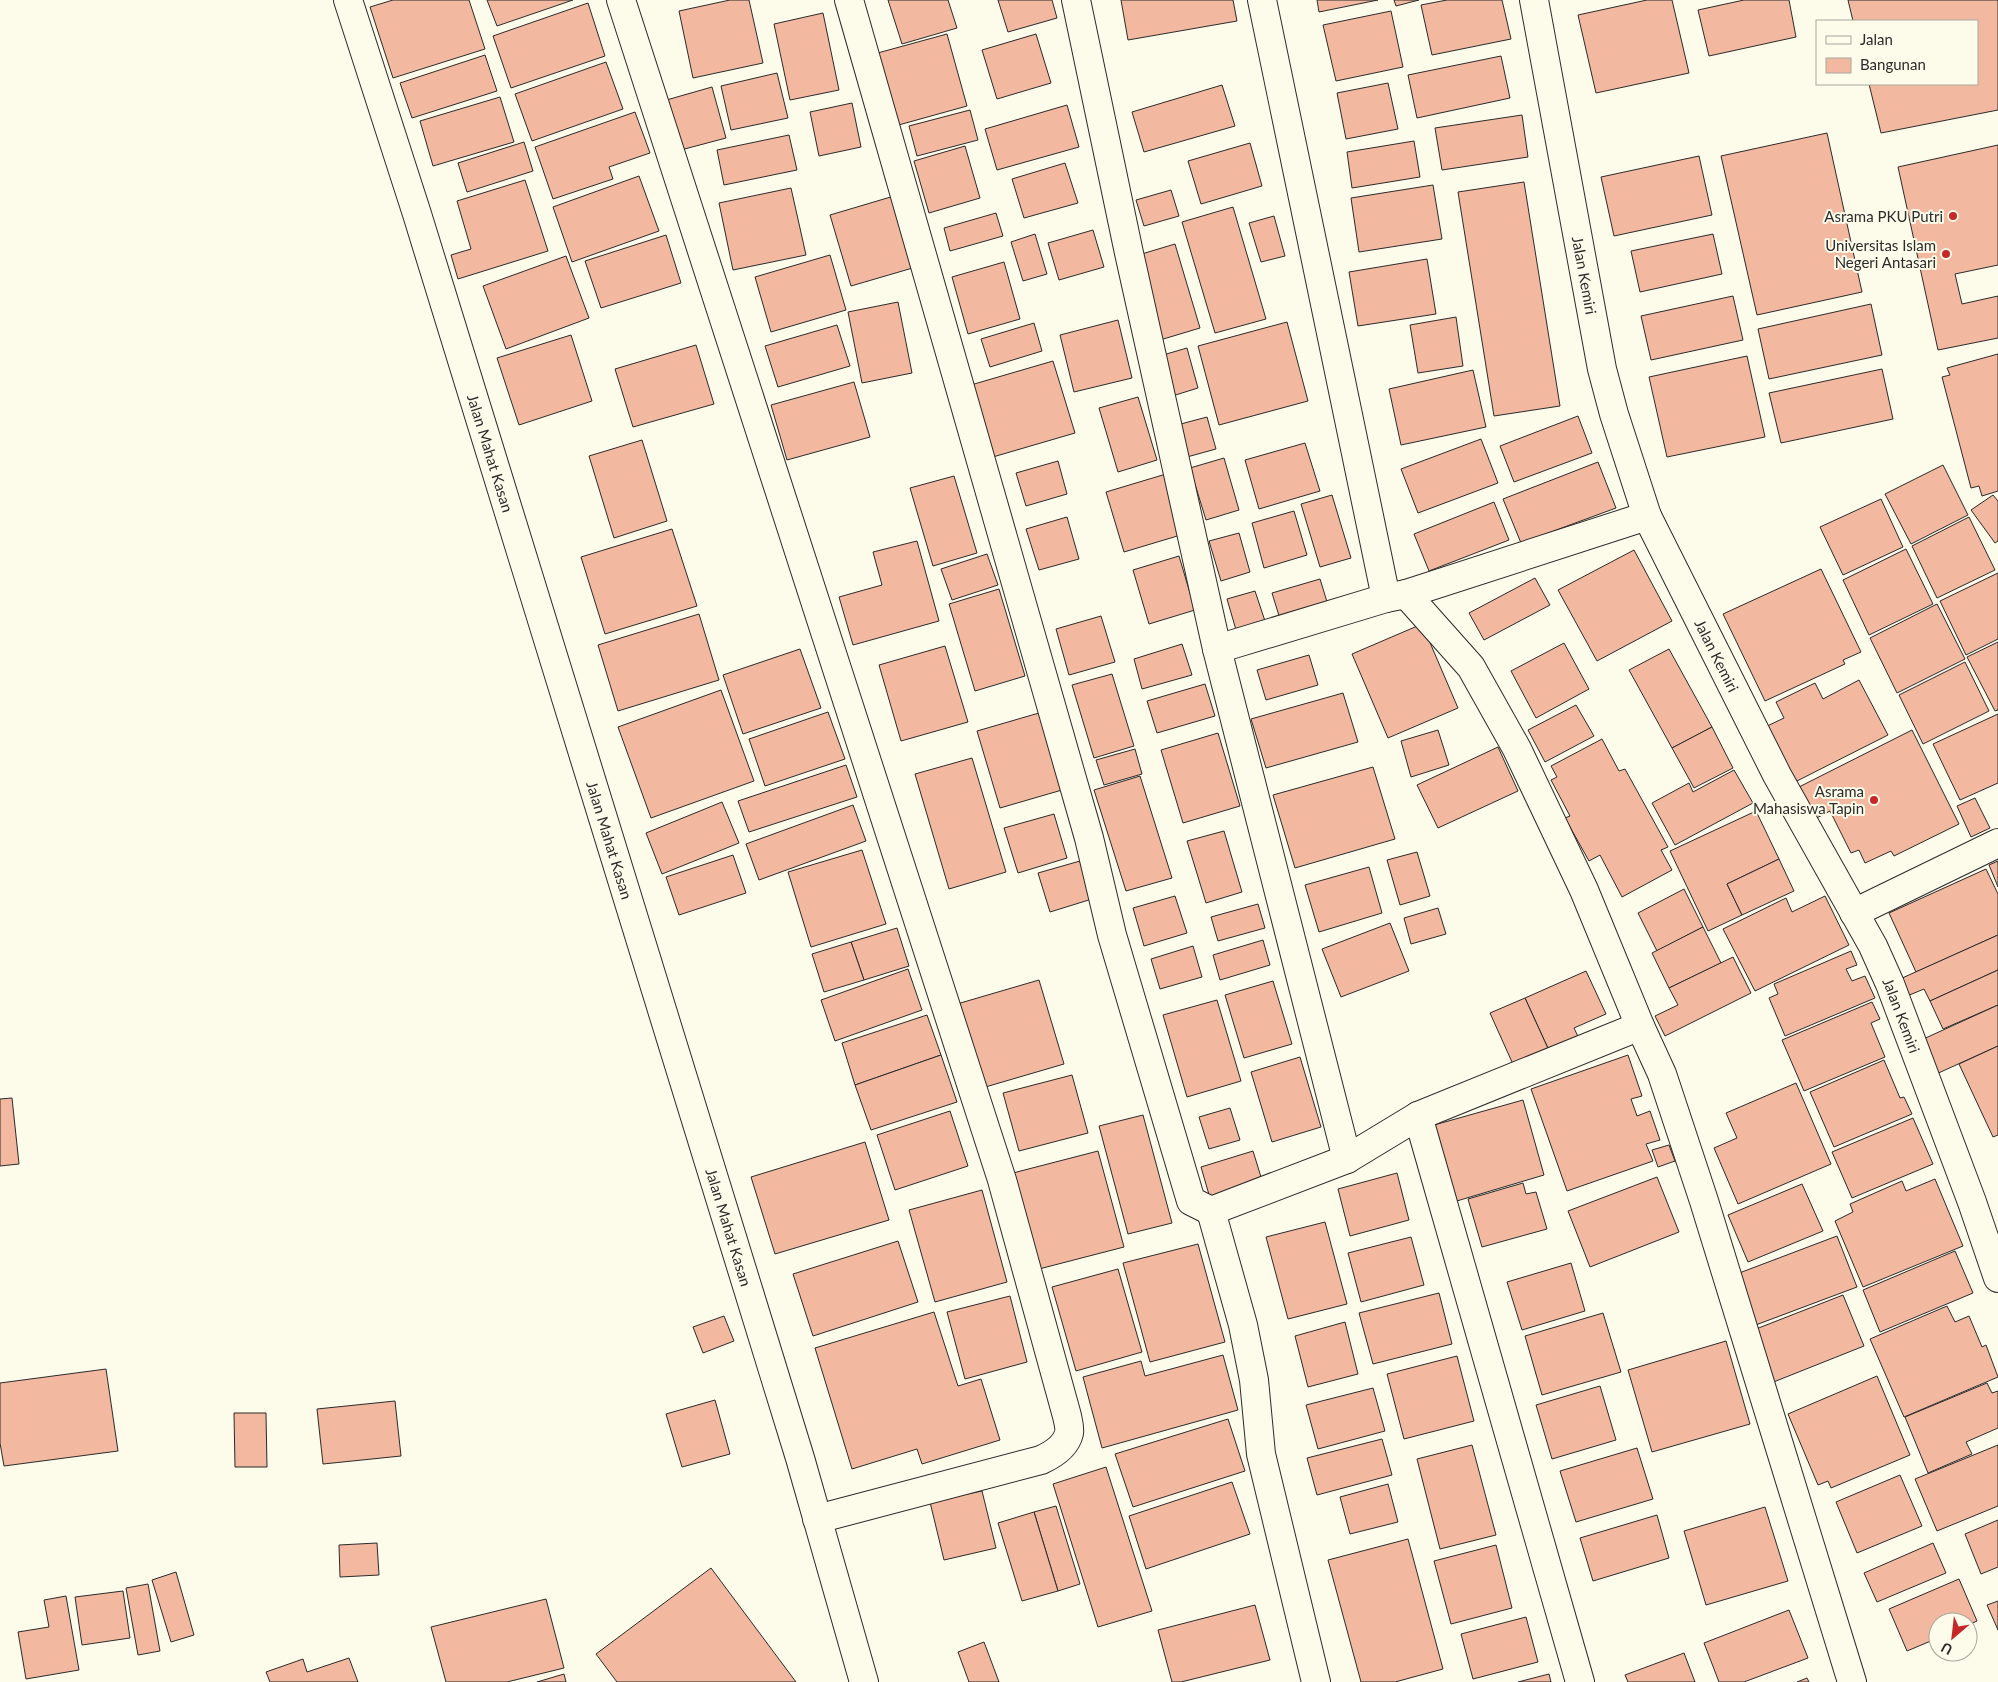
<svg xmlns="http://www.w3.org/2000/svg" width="1998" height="1682" font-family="Lato,sans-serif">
  <rect width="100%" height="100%" fill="#fdfbea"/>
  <!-- building -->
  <g fill="#f2b8a0" stroke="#2b2b2b">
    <path d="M393,0H469L485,49L393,78L370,7Z"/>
    <path d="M487,0H573L497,26Z"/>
    <path d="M730,0H749L763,63L693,78L679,11Z"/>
    <path d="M888,0H948L957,28L902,44Z"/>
    <path d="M998,0H1052L1057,18L1008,32Z"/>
    <path d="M1121,0H1233L1237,21L1128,40Z"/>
    <path d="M1317,0H1378L1319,12Z"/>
    <path d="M1394,0H1419L1396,6Z"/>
    <path d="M1447,0H1502L1511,39L1432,55L1421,5Z"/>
    <path d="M1647,0H1672L1689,73L1596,93L1578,15Z"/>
    <path d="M1744,0H1789L1796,37L1709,56L1698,10Z"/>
    <path d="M1848,0H1998V110L1881,133L1869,84H1977V21H1853Z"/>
    <path d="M588,3L605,56L511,88L493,36Z"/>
    <path d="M1391,11L1403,67L1336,81L1323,25Z"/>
    <path d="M823,13L839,90L790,100L774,24Z"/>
    <path d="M947,34L967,106L895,126L874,54Z"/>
    <path d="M1036,34L1051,83L997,99L982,50Z"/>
    <path d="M485,55L497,91L412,118L400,83Z"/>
    <path d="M1501,56L1510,98L1417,118L1408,75Z"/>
    <path d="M606,62L623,109L532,141L515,94Z"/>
    <path d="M777,73L788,118L731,130L721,86Z"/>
    <path d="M1388,83L1398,129L1346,139L1337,93Z"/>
    <path d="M1222,85L1235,126L1144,152L1132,112Z"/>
    <path d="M712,87L726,138L677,151L663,101Z"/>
    <path d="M500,97L514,142L433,166L420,121Z"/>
    <path d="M852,103L861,147L819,156L810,112Z"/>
    <path d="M1067,105L1079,147L997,170L985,129Z"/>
    <path d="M970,110L978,140L917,156L909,126Z"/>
    <path d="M635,112L650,153L609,167L613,179L553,199L535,147Z"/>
    <path d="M1522,115L1528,157L1442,170L1435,128Z"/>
    <path d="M1827,133L1862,292L1757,315L1721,156Z"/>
    <path d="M789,135L797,170L724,185L717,150Z"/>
    <path d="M1414,141L1420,177L1352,188L1347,152Z"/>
    <path d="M524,142L533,171L467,192L458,163Z"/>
    <path d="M1250,143L1262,186L1201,204L1188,161Z"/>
    <path d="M1998,145V265L1955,274L1962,304L1998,296V338L1938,350L1898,167Z"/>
    <path d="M965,146L980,198L929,213L914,161Z"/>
    <path d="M1699,156L1712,215L1614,236L1601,177Z"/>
    <path d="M1065,163L1078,203L1024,218L1012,179Z"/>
    <path d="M639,176L659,231L572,262L553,207Z"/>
    <path d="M525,180L548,251L458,279L451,255L471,249L457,201Z"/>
    <path d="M1524,182L1560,406L1494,416L1458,192Z"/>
    <path d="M1433,185L1442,239L1359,252L1351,198Z"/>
    <path d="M791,188L806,255L733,270L719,203Z"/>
    <path d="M1171,190L1179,216L1144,226L1136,200Z"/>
    <path d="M894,196L916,267L851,286L830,215Z"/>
    <path d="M1233,207L1266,319L1215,333L1182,222Z"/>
    <path d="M996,213L1003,236L950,251L944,228Z"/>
    <path d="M1274,216L1285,256L1261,262L1249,223Z"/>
    <path d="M1093,230L1104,267L1059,280L1048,243Z"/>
    <path d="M1035,234L1047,274L1023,281L1011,242Z"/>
    <path d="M1713,234L1722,274L1640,292L1631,251Z"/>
    <path d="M666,235L681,283L601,308L585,261Z"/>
    <path d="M1175,244L1200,328L1160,340L1135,256Z"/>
    <path d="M830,255L846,310L771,332L755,277Z"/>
    <path d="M566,256L589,318L506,349L483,286Z"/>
    <path d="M1427,259L1436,314L1358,326L1349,272Z"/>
    <path d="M1004,262L1020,319L968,334L952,277Z"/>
    <path d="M1733,296L1743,340L1651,360L1641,316Z"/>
    <path d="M898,302L912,373L862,383L848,312Z"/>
    <path d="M1871,304L1882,355L1769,379L1758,329Z"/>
    <path d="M1456,317L1463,366L1418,373L1410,325Z"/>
    <path d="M1118,320L1132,378L1074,392L1060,335Z"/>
    <path d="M1287,322L1308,401L1219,425L1198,346Z"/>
    <path d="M1034,323L1042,351L990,367L981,339Z"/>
    <path d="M837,325L850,366L778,387L765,346Z"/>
    <path d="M571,335L592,401L519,425L497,358Z"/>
    <path d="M696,345L714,404L633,427L615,369Z"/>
    <path d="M1187,348L1198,388L1169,397L1156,357Z"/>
    <path d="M1998,354V491L1982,496L1979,486L1971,488L1942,377L1950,375L1947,368Z"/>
    <path d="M1747,356L1765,437L1667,457L1649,377Z"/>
    <path d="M1053,361L1075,433L986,459L964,387Z"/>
    <path d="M1882,369L1893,419L1781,443L1769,393Z"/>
    <path d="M1473,370L1486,427L1401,445L1389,389Z"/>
    <path d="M854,382L870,437L787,460L771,405Z"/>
    <path d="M1138,397L1157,460L1118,472L1099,408Z"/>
    <path d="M1578,416L1592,453L1514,482L1500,446Z"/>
    <path d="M1207,417L1216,449L1187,457L1177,425Z"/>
    <path d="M1481,439L1498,483L1418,513L1401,469Z"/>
    <path d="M642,440L667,521L614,538L589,456Z"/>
    <path d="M1305,443L1320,491L1259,509L1245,460Z"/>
    <path d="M1224,458L1239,510L1206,520L1190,468Z"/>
    <path d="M1058,461L1067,494L1026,506L1016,473Z"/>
    <path d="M1598,462L1616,508L1521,543L1503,499Z"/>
    <path d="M1943,465L1968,515L1911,544L1885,494Z"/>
    <path d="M1166,474L1184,534L1124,552L1106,492Z"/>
    <path d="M954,476L977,553L933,566L910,488Z"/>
    <path d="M1332,495L1351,558L1320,567L1301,504Z"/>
    <path d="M1993,495L1998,501V541L1995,543L1971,510Z"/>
    <path d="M1881,499L1903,547L1843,575L1820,527Z"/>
    <path d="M1494,502L1509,540L1429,571L1414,534Z"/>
    <path d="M1294,511L1307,555L1264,568L1252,523Z"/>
    <path d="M1067,517L1079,559L1039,570L1026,529Z"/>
    <path d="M1969,517L1995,570L1937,598L1912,546Z"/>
    <path d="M672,529L697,606L605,634L581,557Z"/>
    <path d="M1239,533L1250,572L1221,581L1209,541Z"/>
    <path d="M917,541L939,621L853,645L839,597L882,585L873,552Z"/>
    <path d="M1906,549L1933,604L1869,635L1843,580Z"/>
    <path d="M1634,550L1672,621L1597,661L1558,590Z"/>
    <path d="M987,554L998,585L952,600L941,569Z"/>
    <path d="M1179,556L1195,610L1149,624L1133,570Z"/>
    <path d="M1821,569L1861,652L1843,660L1845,664L1765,701L1723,614Z"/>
    <path d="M1998,573V639L1966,655L1940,601Z"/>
    <path d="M1535,578L1550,605L1484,640L1469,613Z"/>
    <path d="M1320,579L1328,605L1280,619L1272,593Z"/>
    <path d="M999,589L1025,676L975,691L949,604Z"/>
    <path d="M1255,591L1265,621L1236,630L1227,599Z"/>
    <path d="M1937,604L1965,659L1897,693L1870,638Z"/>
    <path d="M699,614L719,680L618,711L598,645Z"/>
    <path d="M1101,616L1115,662L1069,675L1056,629Z"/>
    <path d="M1422,624L1458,708L1388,738L1352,654Z"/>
    <path d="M1998,642V710L1995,711L1967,657Z"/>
    <path d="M1564,643L1589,689L1536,718L1511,671Z"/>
    <path d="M1182,644L1192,675L1142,689L1134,659Z"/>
    <path d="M945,646L968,722L901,741L879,665Z"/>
    <path d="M800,649L821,708L743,734L723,675Z"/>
    <path d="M1669,649L1712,727L1672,748L1629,670Z"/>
    <path d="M1309,655L1318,685L1266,700L1257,670Z"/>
    <path d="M1965,662L1989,711L1923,744L1899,695Z"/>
    <path d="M1112,674L1134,746L1094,758L1072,685Z"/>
    <path d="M1859,680L1888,735L1789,785L1761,729L1784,718L1776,702L1815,683L1823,699Z"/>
    <path d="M1205,684L1215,716L1157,733L1147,701Z"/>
    <path d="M721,690L754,781L651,818L618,727Z"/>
    <path d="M1343,693L1358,742L1266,768L1251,719Z"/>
    <path d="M1576,705L1594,736L1545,762L1528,730Z"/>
    <path d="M828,712L845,759L765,786L749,739Z"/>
    <path d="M1039,713L1062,790L1000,808L977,731Z"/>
    <path d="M1998,714V783L1960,800L1933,744Z"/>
    <path d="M1712,727L1733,768L1694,788L1672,748Z"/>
    <path d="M1438,730L1449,765L1411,777L1401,741Z"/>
    <path d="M1912,730L1959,824L1894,856L1891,851L1865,863L1859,850L1851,853L1830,811L1811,821L1795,789Z"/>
    <path d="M1218,733L1240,806L1183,823L1161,750Z"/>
    <path d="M1602,739L1619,771L1625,769L1668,847L1661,850L1672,870L1622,897L1600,855L1589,861L1565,818L1570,816L1551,780L1557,777L1551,766Z"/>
    <path d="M1498,747L1518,791L1438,828L1417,785Z"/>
    <path d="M1135,749L1142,774L1104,785L1096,760Z"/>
    <path d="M972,758L1006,872L949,889L915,774Z"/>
    <path d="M846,765L857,797L749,832L738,801Z"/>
    <path d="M1373,767L1395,839L1295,868L1273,795Z"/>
    <path d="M1734,770L1753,803L1675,845L1652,803L1689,783L1693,792Z"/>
    <path d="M1140,776L1172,878L1126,891L1094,790Z"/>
    <path d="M1975,798L1990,828L1971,837L1957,806Z"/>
    <path d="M722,802L739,843L662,874L646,833Z"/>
    <path d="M853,805L866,841L759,880L746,844Z"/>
    <path d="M1756,811L1779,859L1727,884L1742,915L1708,931L1670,851Z"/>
    <path d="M1054,814L1067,858L1018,873L1004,828Z"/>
    <path d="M1224,831L1242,892L1206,903L1187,841Z"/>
    <path d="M862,850L886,924L811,947L788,872Z"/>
    <path d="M1417,852L1430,896L1400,905L1387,860Z"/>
    <path d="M733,855L746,893L679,915L666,877Z"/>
    <path d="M1779,859L1794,891L1742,915L1727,884Z"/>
    <path d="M1080,861L1092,899L1050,912L1038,873Z"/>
    <path d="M1998,861V887L1989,865Z"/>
    <path d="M1369,867L1382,913L1319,932L1305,885Z"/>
    <path d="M1986,869L1998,894V935L1916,972L1889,913Z"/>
    <path d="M1684,889L1703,927L1657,951L1638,913Z"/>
    <path d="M1175,896L1187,933L1144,946L1133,908Z"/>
    <path d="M1825,896L1849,945L1755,991L1723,929L1786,898L1792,912Z"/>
    <path d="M1258,904L1265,928L1218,941L1211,917Z"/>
    <path d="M1438,908L1446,934L1411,944L1404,918Z"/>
    <path d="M1390,923L1409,971L1341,997L1322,949Z"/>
    <path d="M1703,927L1721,963L1669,988L1652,953Z"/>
    <path d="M897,928L909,966L864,980L851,942Z"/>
    <path d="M1998,935V970L1930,1001L1924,989L1907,996L1900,979Z"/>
    <path d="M1263,940L1270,965L1220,980L1213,955Z"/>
    <path d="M851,942L864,980L824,992L812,954Z"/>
    <path d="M1193,946L1202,977L1160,989L1151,959Z"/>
    <path d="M1851,951L1857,965L1846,969L1852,981L1865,976L1875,998L1785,1036L1769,998L1778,994L1774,984Z"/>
    <path d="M1733,957L1751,993L1665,1036L1655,1016L1678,1005L1669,988Z"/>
    <path d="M908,969L922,1010L835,1041L821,1000Z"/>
    <path d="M1998,970V1005L1943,1029L1930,1001Z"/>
    <path d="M1586,971L1606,1014L1574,1028L1581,1043L1551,1055L1525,998Z"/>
    <path d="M1039,980L1064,1064L982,1088L957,1004Z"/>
    <path d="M1273,981L1292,1044L1244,1058L1225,995Z"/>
    <path d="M1525,998L1551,1055L1516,1071L1490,1013Z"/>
    <path d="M1217,1000L1241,1081L1187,1097L1163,1015Z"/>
    <path d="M1872,1002L1880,1019L1871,1023L1885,1057L1804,1091L1782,1040Z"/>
    <path d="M1998,1005V1046L1934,1075L1919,1041Z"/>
    <path d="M927,1015L941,1055L855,1085L842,1043Z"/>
    <path d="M1998,1046V1135L1993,1137L1959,1064Z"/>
    <path d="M941,1055L957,1102L871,1130L855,1085Z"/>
    <path d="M1628,1055L1642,1096L1631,1099L1637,1116L1650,1111L1660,1140L1646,1144L1653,1161L1567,1191L1531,1089Z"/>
    <path d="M1300,1057L1321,1127L1272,1142L1251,1072Z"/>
    <path d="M1884,1060L1900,1098L1904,1097L1912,1114L1834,1147L1810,1092Z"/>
    <path d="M1072,1075L1088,1133L1019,1151L1003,1093Z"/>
    <path d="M1796,1083L1831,1164L1738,1204L1714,1148L1737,1138L1726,1113Z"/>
    <path d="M12,1098L19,1164L0,1166V1099Z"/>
    <path d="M1523,1100L1544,1175L1450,1203L1427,1127Z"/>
    <path d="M1230,1108L1240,1140L1209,1149L1199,1117Z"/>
    <path d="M950,1111L968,1166L895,1190L877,1135Z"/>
    <path d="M1143,1115L1172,1223L1128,1234L1099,1126Z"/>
    <path d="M1913,1118L1933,1164L1852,1198L1832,1152Z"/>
    <path d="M865,1142L889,1220L775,1254L751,1177Z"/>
    <path d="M1669,1145L1675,1161L1658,1167L1652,1150Z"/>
    <path d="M1098,1151L1124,1247L1039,1269L1013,1173Z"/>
    <path d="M1253,1151L1265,1190L1212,1205L1201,1167Z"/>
    <path d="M1397,1173L1409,1220L1350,1236L1338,1189Z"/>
    <path d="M1657,1177L1679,1232L1590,1267L1568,1211Z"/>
    <path d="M1935,1179L1963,1246L1863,1287L1835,1221L1853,1212L1850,1204L1902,1181L1906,1191Z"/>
    <path d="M1523,1183L1526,1194L1536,1192L1547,1229L1482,1247L1468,1199Z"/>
    <path d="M1802,1184L1823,1231L1748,1262L1728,1215Z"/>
    <path d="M982,1190L1007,1282L935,1302L909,1210Z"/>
    <path d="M1325,1222L1347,1304L1288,1319L1266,1237Z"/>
    <path d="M1837,1236L1857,1287L1753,1326L1734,1275Z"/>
    <path d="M1411,1237L1424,1285L1361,1302L1348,1253Z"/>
    <path d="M898,1241L918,1302L813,1336L793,1274Z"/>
    <path d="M1198,1244L1225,1342L1150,1362L1123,1263Z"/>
    <path d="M1955,1251L1973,1293L1880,1332L1863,1290Z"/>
    <path d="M1571,1263L1585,1311L1522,1330L1507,1282Z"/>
    <path d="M1118,1269L1142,1352L1076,1371L1052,1287Z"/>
    <path d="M1439,1293L1452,1344L1373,1364L1359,1313Z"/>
    <path d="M1843,1295L1864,1346L1771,1383L1751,1331Z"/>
    <path d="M1010,1296L1027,1362L965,1379L947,1312Z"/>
    <path d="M1947,1306L1955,1322L1969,1316L1982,1347L1986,1345L1998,1377L1904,1417L1870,1339Z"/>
    <path d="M934,1312L958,1386L981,1379L1000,1440L922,1464L917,1449L852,1469L815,1348Z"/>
    <path d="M1603,1313L1621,1372L1542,1395L1525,1336Z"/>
    <path d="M724,1316L734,1341L703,1353L693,1327Z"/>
    <path d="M1345,1322L1358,1374L1308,1387L1295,1336Z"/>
    <path d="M1726,1341L1750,1424L1652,1452L1628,1370Z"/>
    <path d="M1223,1355L1238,1410L1102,1448L1083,1377L1141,1361L1145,1376Z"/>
    <path d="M1457,1356L1474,1421L1404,1439L1387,1374Z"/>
    <path d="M106,1369L118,1451L4,1466L0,1443V1383Z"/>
    <path d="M1877,1376L1910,1455L1831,1488L1828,1481L1818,1485L1788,1414Z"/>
    <path d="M1987,1383L1992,1393L1998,1391V1428L1966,1442L1972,1454L1928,1473L1905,1417Z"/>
    <path d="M1600,1386L1616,1440L1552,1459L1536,1405Z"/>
    <path d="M1373,1388L1385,1431L1318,1449L1306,1405Z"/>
    <path d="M715,1400L730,1454L682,1467L666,1414Z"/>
    <path d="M395,1401L401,1456L323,1464L317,1409Z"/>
    <path d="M234,1413H266L267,1467H235Z"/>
    <path d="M1228,1419L1245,1471L1133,1507L1115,1454Z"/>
    <path d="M1382,1439L1392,1475L1317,1495L1307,1458Z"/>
    <path d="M1472,1445L1496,1535L1440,1549L1417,1459Z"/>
    <path d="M1998,1445V1506L1937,1531L1915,1479Z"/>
    <path d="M1637,1448L1653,1499L1576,1522L1560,1471Z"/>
    <path d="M1106,1467L1152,1611L1098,1627L1053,1484Z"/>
    <path d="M1900,1475L1922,1526L1857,1553L1836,1502Z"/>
    <path d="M1232,1482L1250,1534L1146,1569L1129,1516Z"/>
    <path d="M1388,1484L1398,1522L1350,1534L1340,1497Z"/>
    <path d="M982,1491L996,1548L944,1560L930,1502Z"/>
    <path d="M1056,1506L1080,1584L1058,1591L1034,1512Z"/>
    <path d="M1765,1507L1788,1581L1706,1605L1684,1531Z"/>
    <path d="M1034,1512L1058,1591L1022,1601L998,1523Z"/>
    <path d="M1657,1515L1669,1558L1593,1581L1580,1538Z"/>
    <path d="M1998,1520V1567L1981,1574L1965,1534Z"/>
    <path d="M1408,1539L1443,1669L1395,1682H1361L1328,1560Z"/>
    <path d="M377,1543L379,1575L340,1577L339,1545Z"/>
    <path d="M1933,1543L1946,1573L1877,1602L1864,1573Z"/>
    <path d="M1496,1545L1512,1608L1451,1624L1434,1561Z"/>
    <path d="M711,1568L796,1682H617L596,1654Z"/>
    <path d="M176,1572L194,1635L171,1642L152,1580Z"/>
    <path d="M1959,1579L1977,1621L1968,1625V1622H1938V1638L1907,1651L1889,1609Z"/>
    <path d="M148,1584L160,1651L138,1655L126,1588Z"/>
    <path d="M123,1591L130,1638L82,1645L75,1597Z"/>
    <path d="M66,1596L79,1670L26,1679L18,1632L49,1627L44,1600Z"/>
    <path d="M546,1599L564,1668L507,1682H446L431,1627Z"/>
    <path d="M1998,1601V1630L1987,1605Z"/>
    <path d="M1255,1605L1270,1660L1181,1682H1172L1158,1630Z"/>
    <path d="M1789,1610L1808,1658L1744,1682H1719L1704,1643Z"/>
    <path d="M1526,1617L1538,1662L1473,1679L1461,1634Z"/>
    <path d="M984,1642L999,1682H969L958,1652Z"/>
    <path d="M1684,1653L1695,1682H1628L1625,1675Z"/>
    <path d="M349,1658L358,1682H270L266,1672L303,1659L307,1672Z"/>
    <path d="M564,1674L566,1682H537Z"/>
    <path d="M1549,1674L1551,1682H1518Z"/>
    <path d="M1807,1678L1809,1682H1797Z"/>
  </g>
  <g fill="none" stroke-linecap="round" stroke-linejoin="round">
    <defs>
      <g id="street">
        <path id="s1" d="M348,0L417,214L800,1458L864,1682"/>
        <path d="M621,0L1002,1180L1067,1416C1068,1421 1070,1428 1069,1433C1066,1446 1052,1455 1041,1460L817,1519"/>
        <path d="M849,0L1089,838L1112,935L1191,1201L1211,1211L1347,1159L1418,1116L1640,1026"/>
        <path d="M1076,0L1129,253L1217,649L1347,1159"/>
        <path d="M1262,0L1386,598"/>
        <path id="s2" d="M1534,0L1602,369L1614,414L1647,516L1777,775L1873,946L1890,984L1972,1202L1998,1278"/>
        <path d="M1406,594L1471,667L1517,749L1584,890L1640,1026L1662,1074L1704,1201L1852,1682"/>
        <path d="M1217,649L1386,598L1406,594L1647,516"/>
        <path d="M1854,913L1998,843"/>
        <path d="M1418,1116L1580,1682"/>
        <path d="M1211,1211L1243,1325L1254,1380L1261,1454L1316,1682"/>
      </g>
    </defs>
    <!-- street casing -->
    <use href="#street" stroke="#2b2b2b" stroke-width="30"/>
    <!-- street -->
    <use href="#street" stroke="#fdfbea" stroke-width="28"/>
  </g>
  <!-- markers -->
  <g fill="#c62828" stroke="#fdfbea" stroke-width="2">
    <circle cx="1953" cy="216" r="5"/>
    <circle cx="1946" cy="254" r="5"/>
    <circle cx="1874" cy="800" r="5"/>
  </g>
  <g text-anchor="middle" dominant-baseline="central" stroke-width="4" stroke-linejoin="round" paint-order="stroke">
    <!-- poi labels -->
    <g font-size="15" fill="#2b2b2b" stroke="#fdfbea" text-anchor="end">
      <text x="1943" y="216">Asrama PKU Putri</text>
      <text x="1936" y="245">Universitas Islam<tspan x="1936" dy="17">Negeri Antasari</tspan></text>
      <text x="1864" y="791">Asrama<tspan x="1864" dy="17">Mahasiswa Tapin</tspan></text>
    </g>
    <!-- street labels -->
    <g font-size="15" fill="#2b2b2b" stroke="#fdfbea">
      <text stroke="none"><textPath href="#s2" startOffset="280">Jalan Kemiri</textPath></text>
      <text stroke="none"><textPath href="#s1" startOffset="475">Jalan Mahat Kasan</textPath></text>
      <text stroke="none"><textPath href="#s2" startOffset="685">Jalan Kemiri</textPath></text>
      <text stroke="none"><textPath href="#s1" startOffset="880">Jalan Mahat Kasan</textPath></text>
      <text stroke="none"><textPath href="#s2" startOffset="1090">Jalan Kemiri</textPath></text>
      <text stroke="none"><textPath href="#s1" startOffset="1285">Jalan Mahat Kasan</textPath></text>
    </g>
  </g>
  <!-- legend -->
  <rect x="1816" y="20" width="162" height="65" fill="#fdfbea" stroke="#a9a89e"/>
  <rect x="1826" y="36" width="25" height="8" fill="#fdfbea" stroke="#a9a89e"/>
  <text x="1860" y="45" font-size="15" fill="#2b2b2b">Jalan</text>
  <rect x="1826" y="58" width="25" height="15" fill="#f2b8a0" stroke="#a9a89e"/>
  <text x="1860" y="70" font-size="15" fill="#2b2b2b">Bangunan</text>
  <!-- north arrow -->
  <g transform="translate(1953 1637) rotate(208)"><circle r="24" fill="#fdfbea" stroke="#a9a89e"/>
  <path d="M0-4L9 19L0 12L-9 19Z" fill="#c62828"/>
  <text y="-8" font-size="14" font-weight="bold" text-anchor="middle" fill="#2b2b2b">U</text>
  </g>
</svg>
